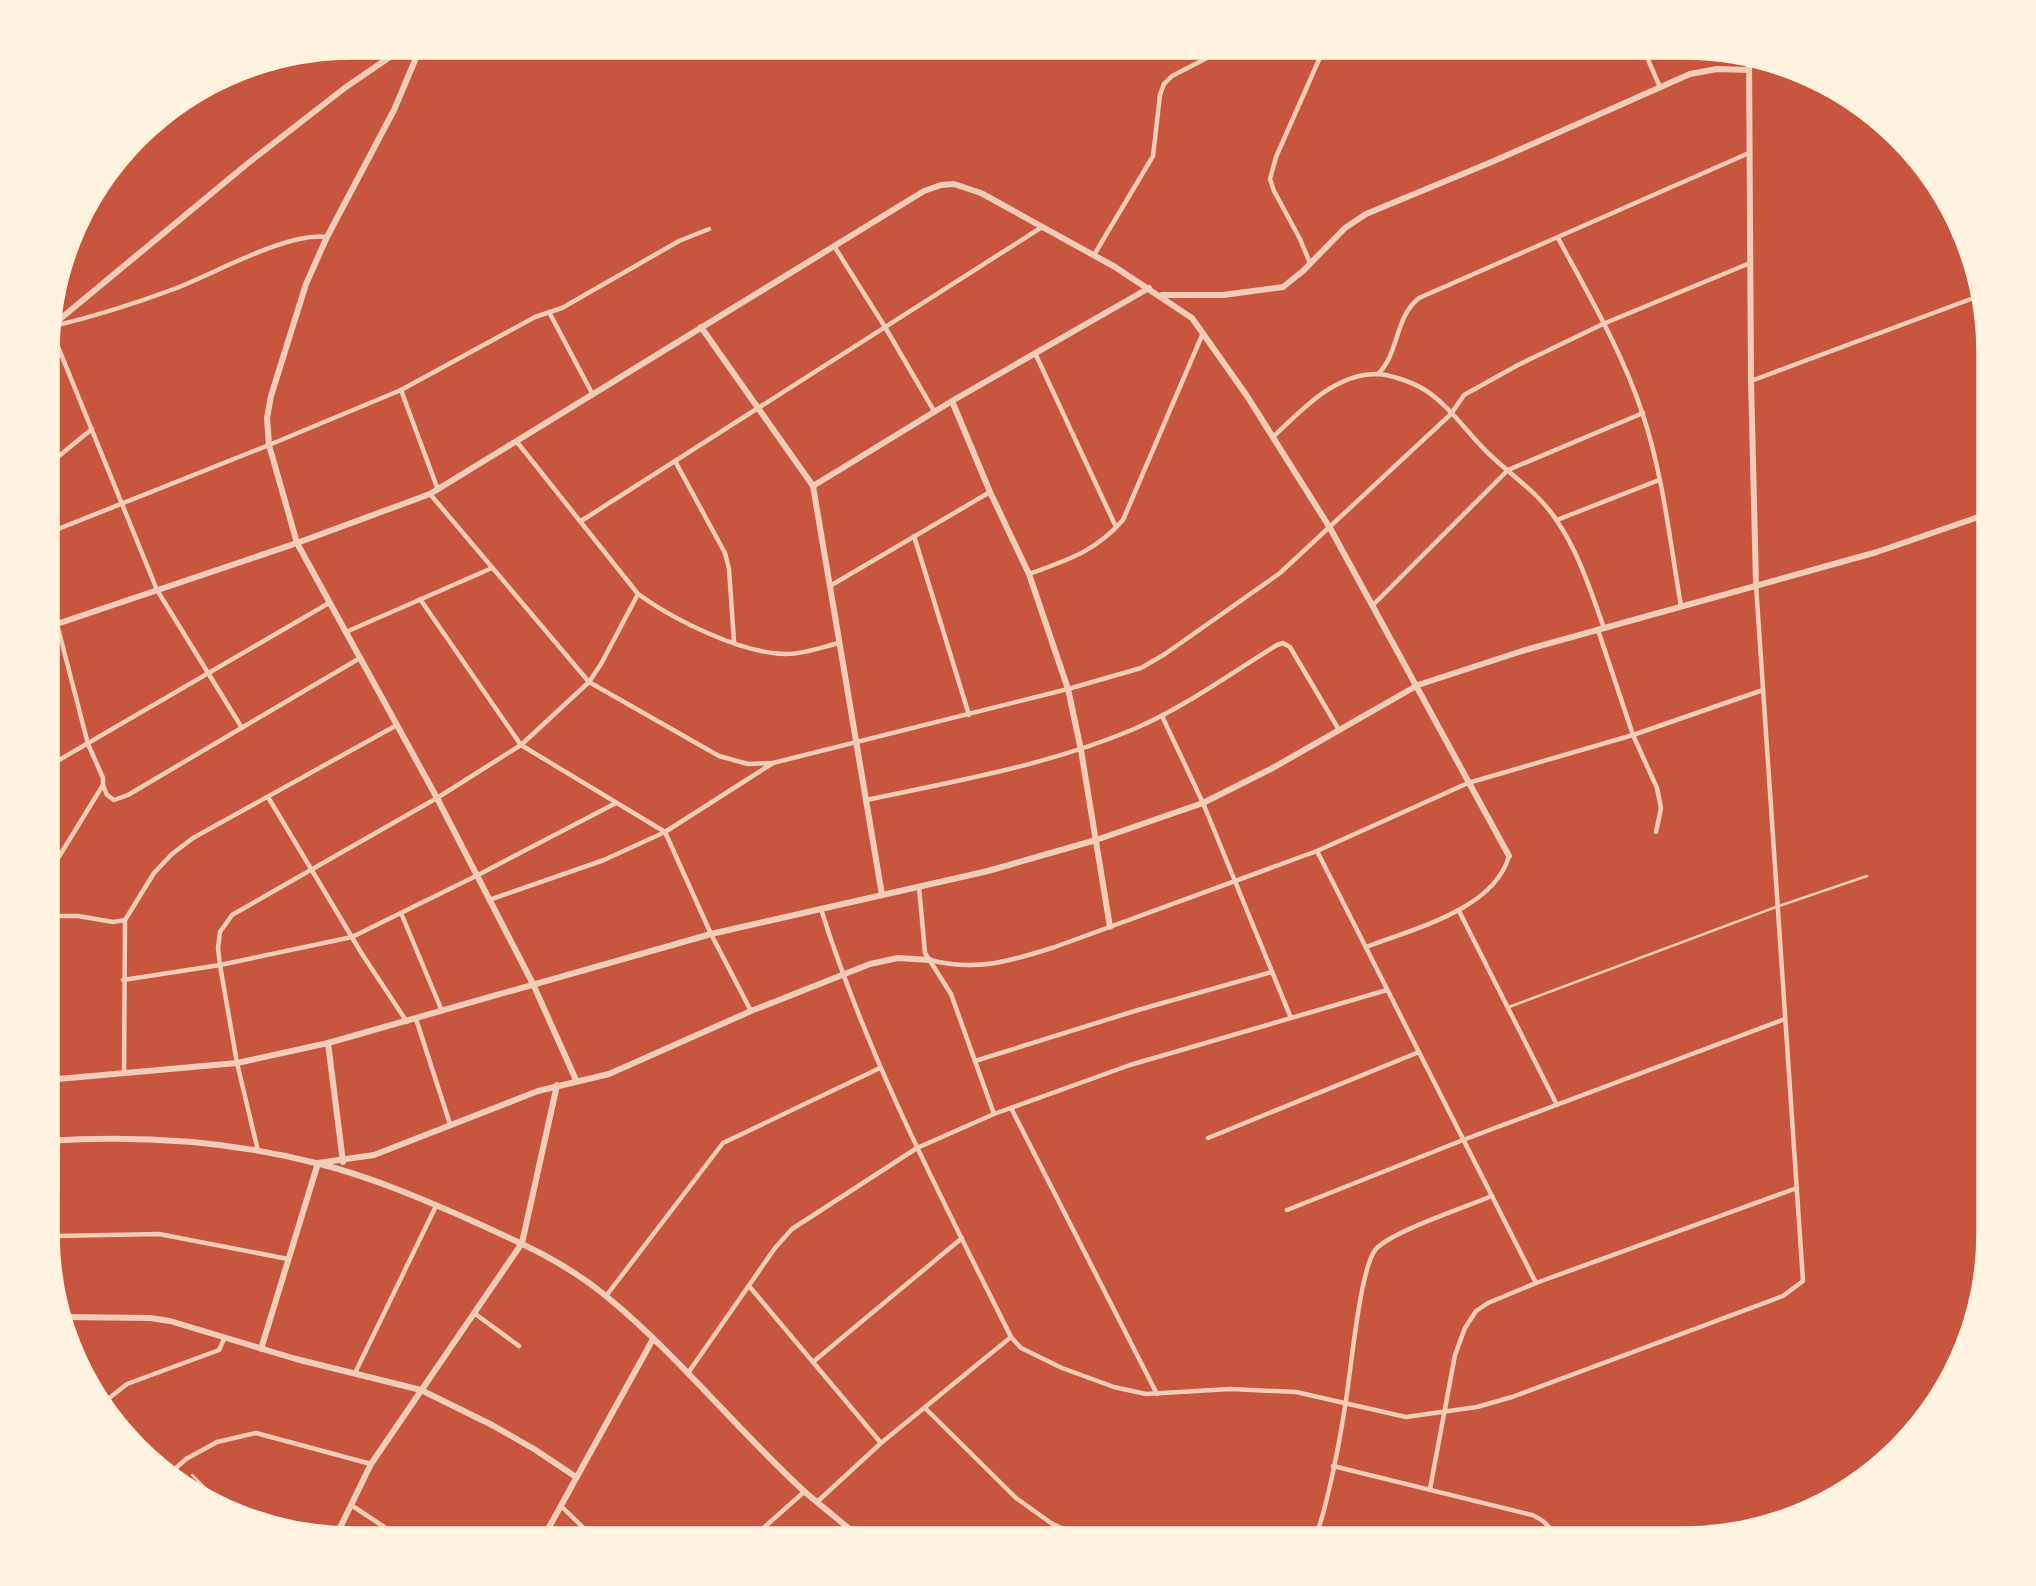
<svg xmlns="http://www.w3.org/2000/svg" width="2036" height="1586" font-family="'Crimson Pro',serif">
  <rect width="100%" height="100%" fill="#c8553d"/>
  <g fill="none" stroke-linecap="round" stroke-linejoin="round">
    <!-- service -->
    <g stroke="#f1ccb7" stroke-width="2.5">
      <path d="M1509,1007L1776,907L1867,876"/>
      <path d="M192,1475L236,1518"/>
      <path d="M249,1521L257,1518L262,1523"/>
    </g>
    <!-- minor -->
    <g stroke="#f1ccb7" stroke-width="4.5">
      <path d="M1642,46L1660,87"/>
      <path d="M1558,238C1588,294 1622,351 1642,412C1663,474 1670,542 1681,606"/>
      <path d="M834,246L885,327L934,411"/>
      <path d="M1094,255L1153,156L1160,95L1164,84L1172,76L1205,59L1210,56L1214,46"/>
      <path d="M1310,263L1300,239L1274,191L1270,179L1276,157L1325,46"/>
      <path d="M549,312L593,395"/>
      <path d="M1035,353L1116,527"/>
      <path d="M1378,374C1400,352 1394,318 1419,298L1749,153"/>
      <path d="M1751,381L1979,296"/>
      <path d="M401,390L438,490"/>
      <path d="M1273,437C1302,410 1333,375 1375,374C1390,374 1412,382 1425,390C1450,406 1468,434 1489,454C1512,476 1540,494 1557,521C1579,553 1591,592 1604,628"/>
      <path d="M517,442L638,594C674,620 742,654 787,654C804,654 823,647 839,643"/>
      <path d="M675,461L725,553L729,569L734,642"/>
      <path d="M48,465L92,429"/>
      <path d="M430,494L589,682L719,756L748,764L773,763"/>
      <path d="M1557,520L1659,480"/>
      <path d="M581,521L1042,227"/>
      <path d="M48,533L269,445L401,390L535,317L562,308L679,241L709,229"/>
      <path d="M914,536L969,715"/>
      <path d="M1029,574C1067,560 1095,552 1123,520L1203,333"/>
      <path d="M830,586L990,492"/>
      <path d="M420,599L521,745L665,832L711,934L751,1011"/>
      <path d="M1373,605L1508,470L1643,413"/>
      <path d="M1598,630L1633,735L1657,788L1661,808L1656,832"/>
      <path d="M346,632L492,568"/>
      <path d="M1162,716L1203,803L1291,1018"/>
      <path d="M242,728L157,590L50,327C92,317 134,304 174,289C214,274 286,232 327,237"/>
      <path d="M47,767L329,603"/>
      <path d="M103,785L107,795L114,800L128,795L360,658"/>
      <path d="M268,797L362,954L407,1022"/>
      <path d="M866,800C956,781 1049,765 1134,729C1185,707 1231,673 1277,645L1283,643L1290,647L1339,730"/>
      <path d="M1317,851L1536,1283"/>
      <path d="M47,876L103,785V778L88,744L57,624"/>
      <path d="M919,887L925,953L951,994L994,1114"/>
      <path d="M489,900L604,860L665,832L773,763L1068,689L1141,668L1165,654L1280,573L1451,414L1464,395L1518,365L1603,324L1750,263"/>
      <path d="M821,909C868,1059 941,1197 1011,1337L1021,1348L1062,1368L1114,1387L1146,1394L1230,1389L1296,1392L1406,1417L1477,1407L1512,1397L1783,1296L1803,1281L1756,585"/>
      <path d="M1459,911L1557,1105"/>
      <path d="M401,913L442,1011"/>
      <path d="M47,916H78L113,922L125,920"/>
      <path d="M1366,947C1412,929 1494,910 1509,856"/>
      <path d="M930,960C976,972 1011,961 1055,947L1317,851L1468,783L1633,735L1763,690"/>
      <path d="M123,980L220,965L352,937L476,876L616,803"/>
      <path d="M416,1019L450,1124"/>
      <path d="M975,1061L1138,1010L1272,972"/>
      <path d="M124,1073L125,920L154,873L172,854L193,838L397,725"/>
      <path d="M1011,1108L1157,1394"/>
      <path d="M1208,1138L1419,1052"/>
      <path d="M258,1151L237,1063L220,965L218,948L220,932L232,915L437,798L521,745L589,682L601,664L638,594"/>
      <path d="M1287,1210L1463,1140L1785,1019"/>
      <path d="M56,1236L159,1234L288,1259"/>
      <path d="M749,1286L881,1443"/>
      <path d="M606,1296L723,1143L880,1068"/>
      <path d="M474,1313L519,1346"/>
      <path d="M813,1362L962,1238"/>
      <path d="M355,1373L436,1206"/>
      <path d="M688,1373L775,1248L792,1229L917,1148L994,1114L1130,1065L1387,990"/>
      <path d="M103,1403L127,1384L219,1350L225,1337"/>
      <path d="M925,1408L1016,1498L1051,1523L1086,1540"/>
      <path d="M1333,1466L1532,1515C1544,1520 1553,1527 1553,1540"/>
      <path d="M168,1475L186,1459L217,1442L256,1433L371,1464"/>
      <path d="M1430,1489L1455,1355L1465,1328L1476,1311L1488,1303L1536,1283L1797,1188"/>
      <path d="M817,1502L881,1443L1011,1337"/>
      <path d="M351,1505L404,1540"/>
      <path d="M561,1506L596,1540"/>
      <path d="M750,1540L805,1491"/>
      <path d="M1315,1540C1330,1495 1339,1446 1346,1400C1351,1370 1360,1267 1376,1249C1393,1231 1466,1207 1492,1196"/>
    </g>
    <!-- tertiary -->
    <g stroke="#f1ccb7" stroke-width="6">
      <path d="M421,46L394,110L327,237L306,284L271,396L267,418L269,445L297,543L437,798L533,984L576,1080"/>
      <path d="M1749,57L1751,381L1756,584"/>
      <path d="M1162,295H1223L1283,287L1303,271L1345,228L1366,214L1494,161L1690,74L1717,69L1749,70"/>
      <path d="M701,327L813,486L882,895"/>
      <path d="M48,329L247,164L346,87L406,46"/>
      <path d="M952,401L990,492L1029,574L1068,689L1081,750L1110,927"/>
      <path d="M813,486L952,401L1149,288"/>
      <path d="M48,627L297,543L430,494L924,191L941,185L954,184L981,193L1115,267L1192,318L1247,396L1330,528L1509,856"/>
      <path d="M328,1043L343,1162"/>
      <path d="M47,1080L237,1063L328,1043L711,934L988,871L1096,840L1203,803L1271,769L1418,685L1522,651L1877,552L1990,513"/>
      <path d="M46,1141C137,1135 232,1141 320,1164C371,1177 420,1198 468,1219C517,1241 565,1262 606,1296C679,1356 737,1430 806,1493C825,1509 844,1524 863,1540"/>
      <path d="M52,1275L56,1236L57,1140"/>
      <path d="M63,1317L150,1318L170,1321L296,1359L421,1390L492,1425L534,1449L576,1477"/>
      <path d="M261,1349L318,1163L374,1155L538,1091L609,1074L751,1011L870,964L898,958L930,960"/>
      <path d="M334,1540L371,1464L522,1243L557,1085"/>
      <path d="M542,1540L653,1339"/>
    </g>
  </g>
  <!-- crop -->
  <path d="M0 0H2036V1586H0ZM352 58H1684A294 294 0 0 1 1978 352V1234A294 294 0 0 1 1684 1528H352A294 294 0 0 1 58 1234V352A294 294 0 0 1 352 58Z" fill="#fff3e0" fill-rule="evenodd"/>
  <path fill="none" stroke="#fff3e0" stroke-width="3.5" d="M352 58H1684A294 294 0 0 1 1978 352V1234A294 294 0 0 1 1684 1528H352A294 294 0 0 1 58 1234V352A294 294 0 0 1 352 58Z"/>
</svg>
